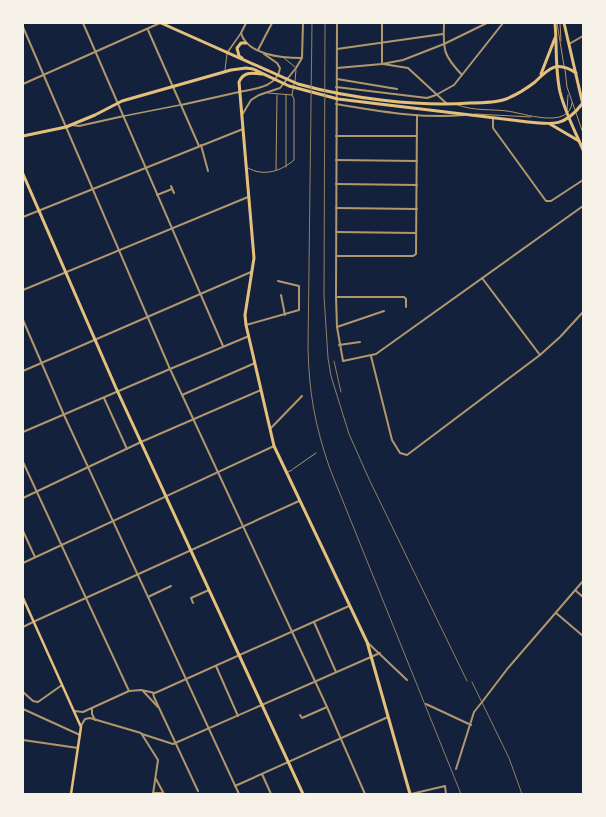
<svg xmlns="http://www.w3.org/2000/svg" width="606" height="817" font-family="Rubik,sans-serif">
  <rect width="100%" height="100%" fill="#14213d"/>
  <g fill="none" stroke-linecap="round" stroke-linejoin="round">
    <!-- service -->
    <g stroke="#b1986c" stroke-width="1">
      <path d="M557,23L564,66"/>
      <path d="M560,23L561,41"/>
      <path d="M284,58L295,67"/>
      <path d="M565,69L567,87L575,110"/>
      <path d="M225,70L227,54"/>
      <path d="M295,81L296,70"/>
      <path d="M268,93L292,95"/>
      <path d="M458,105C473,111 491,109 507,111C523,113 569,130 572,103"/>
      <path d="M567,110L568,95"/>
      <path d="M576,113L583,133"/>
      <path d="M475,114L531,117"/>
      <path d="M286,167V95"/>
      <path d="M248,168C264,177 281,171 294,160V99L292,95L294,84"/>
      <path d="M276,170L277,95"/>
      <path d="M293,469L316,453"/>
      <path d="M288,472L292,470"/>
    </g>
    <!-- pedestrian -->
    <g stroke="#b1986c" stroke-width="1.5">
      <path d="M227,53L241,33"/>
      <path d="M124,116L180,105"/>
    </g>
    <!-- minor -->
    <g stroke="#b1986c" stroke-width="2">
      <path d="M337,23L336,297L337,327L343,361L376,354L583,206"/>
      <path d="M444,23C443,50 443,55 462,75"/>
      <path d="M148,30L199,146"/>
      <path d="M569,44L583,36"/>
      <path d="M337,49L443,34"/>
      <path d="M258,50L272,23"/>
      <path d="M337,68L382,64"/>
      <path d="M337,79L397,89"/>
      <path d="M336,87L427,98L436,95"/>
      <path d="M336,104C379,111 422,119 464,115"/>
      <path d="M181,105L239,92"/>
      <path d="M493,118V128L546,201H551L583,180"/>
      <path d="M72,125L79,126L124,116"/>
      <path d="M336,136H417"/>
      <path d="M201,145L208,171"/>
      <path d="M336,160L417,161"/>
      <path d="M336,184L417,185"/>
      <path d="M171,186L174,193"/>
      <path d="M157,195L172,189"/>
      <path d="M336,208L417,209"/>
      <path d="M23,217L243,129"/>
      <path d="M336,232L416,233"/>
      <path d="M336,256H413L416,254L417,115"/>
      <path d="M482,278L540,355"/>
      <path d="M23,290L248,197"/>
      <path d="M281,295L285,315"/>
      <path d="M336,297H404L406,299V307"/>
      <path d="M246,325L299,310V286L278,281"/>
      <path d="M337,327L384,311"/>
      <path d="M339,345L360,342"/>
      <path d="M371,356L392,440L400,453L407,455L540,355L560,337L583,312"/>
      <path d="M182,395L255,363"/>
      <path d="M104,398L127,449"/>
      <path d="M270,429L302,396"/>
      <path d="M23,432L170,369"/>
      <path d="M23,462L129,691"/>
      <path d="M23,498L141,442L261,390"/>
      <path d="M23,531L35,557"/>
      <path d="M23,563L274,446"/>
      <path d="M575,590L583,597"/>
      <path d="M148,597L171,586"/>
      <path d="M193,603L191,598L209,590"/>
      <path d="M556,613L583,636"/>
      <path d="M314,622L336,672"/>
      <path d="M23,627L33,622"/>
      <path d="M367,642L407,680"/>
      <path d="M216,666L238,716"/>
      <path d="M143,691L158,707"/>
      <path d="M23,692L33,701L38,702L62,685"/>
      <path d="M153,693L154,697L198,791"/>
      <path d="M426,704L471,725"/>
      <path d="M23,709L80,735"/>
      <path d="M74,711L83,712L129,691L141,690L155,693L349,606"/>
      <path d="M300,715L302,718L327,707"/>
      <path d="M142,734L173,744L380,653"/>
      <path d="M23,740L78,748"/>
      <path d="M456,769L474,712L482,702"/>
      <path d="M262,774L271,794"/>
      <path d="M156,779L164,794"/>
      <path d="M235,786L388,717"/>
      <path d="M153,793H163"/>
      <path d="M411,794L445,786L446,794"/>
    </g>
    <!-- tertiary -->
    <g stroke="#b1986c" stroke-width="2">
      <path d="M83,23L223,346"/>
      <path d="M246,23L241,33C247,55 282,58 302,58"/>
      <path d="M23,27L170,369L327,707L365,794"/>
      <path d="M382,64L403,60L444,44L487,23"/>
      <path d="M382,64V23"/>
      <path d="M383,64L408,68L446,103"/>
      <path d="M23,84L160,23"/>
      <path d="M239,92C254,89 278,87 280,68L277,63L264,54"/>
      <path d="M436,95L454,85L503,23"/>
      <path d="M242,115L251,100L259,95L280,88L296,68L302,58L303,23"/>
      <path d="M23,320L64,415L239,794"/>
      <path d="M170,369L249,336"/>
      <path d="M23,371L251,272"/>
      <path d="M33,622L299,501"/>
      <path d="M482,702L508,668L583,581"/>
      <path d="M92,708V714L95,720"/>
      <path d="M81,726L85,719L90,718L141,733L158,760L153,794"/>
    </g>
    <!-- secondary -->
    <path stroke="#e5c07b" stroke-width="2.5" d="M23,598L81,727L71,794"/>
    <!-- primary -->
    <g stroke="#e5c07b" stroke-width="3">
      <path d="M161,23L298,84C348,98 418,107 470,103C482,103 495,103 506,99C516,95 526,89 535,82C549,68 557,60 576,73"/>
      <path d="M555,23C557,46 555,69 560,92C565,112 575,131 583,150"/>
      <path d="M564,23L583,105"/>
      <path d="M242,58L239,56L237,48L241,43H246"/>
      <path d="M262,74C252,73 244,71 239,82L254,258L245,315L246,325L274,446L367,642L410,794"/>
      <path d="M541,74L555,38"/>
      <path d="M550,124L579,141"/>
      <path d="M23,136L66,127L95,115L122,101L231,70L246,68L253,69L289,86L338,99L528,122C554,125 565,126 582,104"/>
      <path d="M23,174L116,388L303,794"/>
    </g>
    <!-- rail -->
    <g stroke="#918062" stroke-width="1">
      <path d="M312,23L308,348C309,393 315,426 330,469L461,794"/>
      <path d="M325,23L324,296L328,358L331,376L349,434L369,479L467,681"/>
      <path d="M334,361L341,392"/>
      <path d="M472,682L509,758L522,794"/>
    </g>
  </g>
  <!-- border -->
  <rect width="606" height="817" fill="none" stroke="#f6f1e7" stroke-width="48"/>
</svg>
